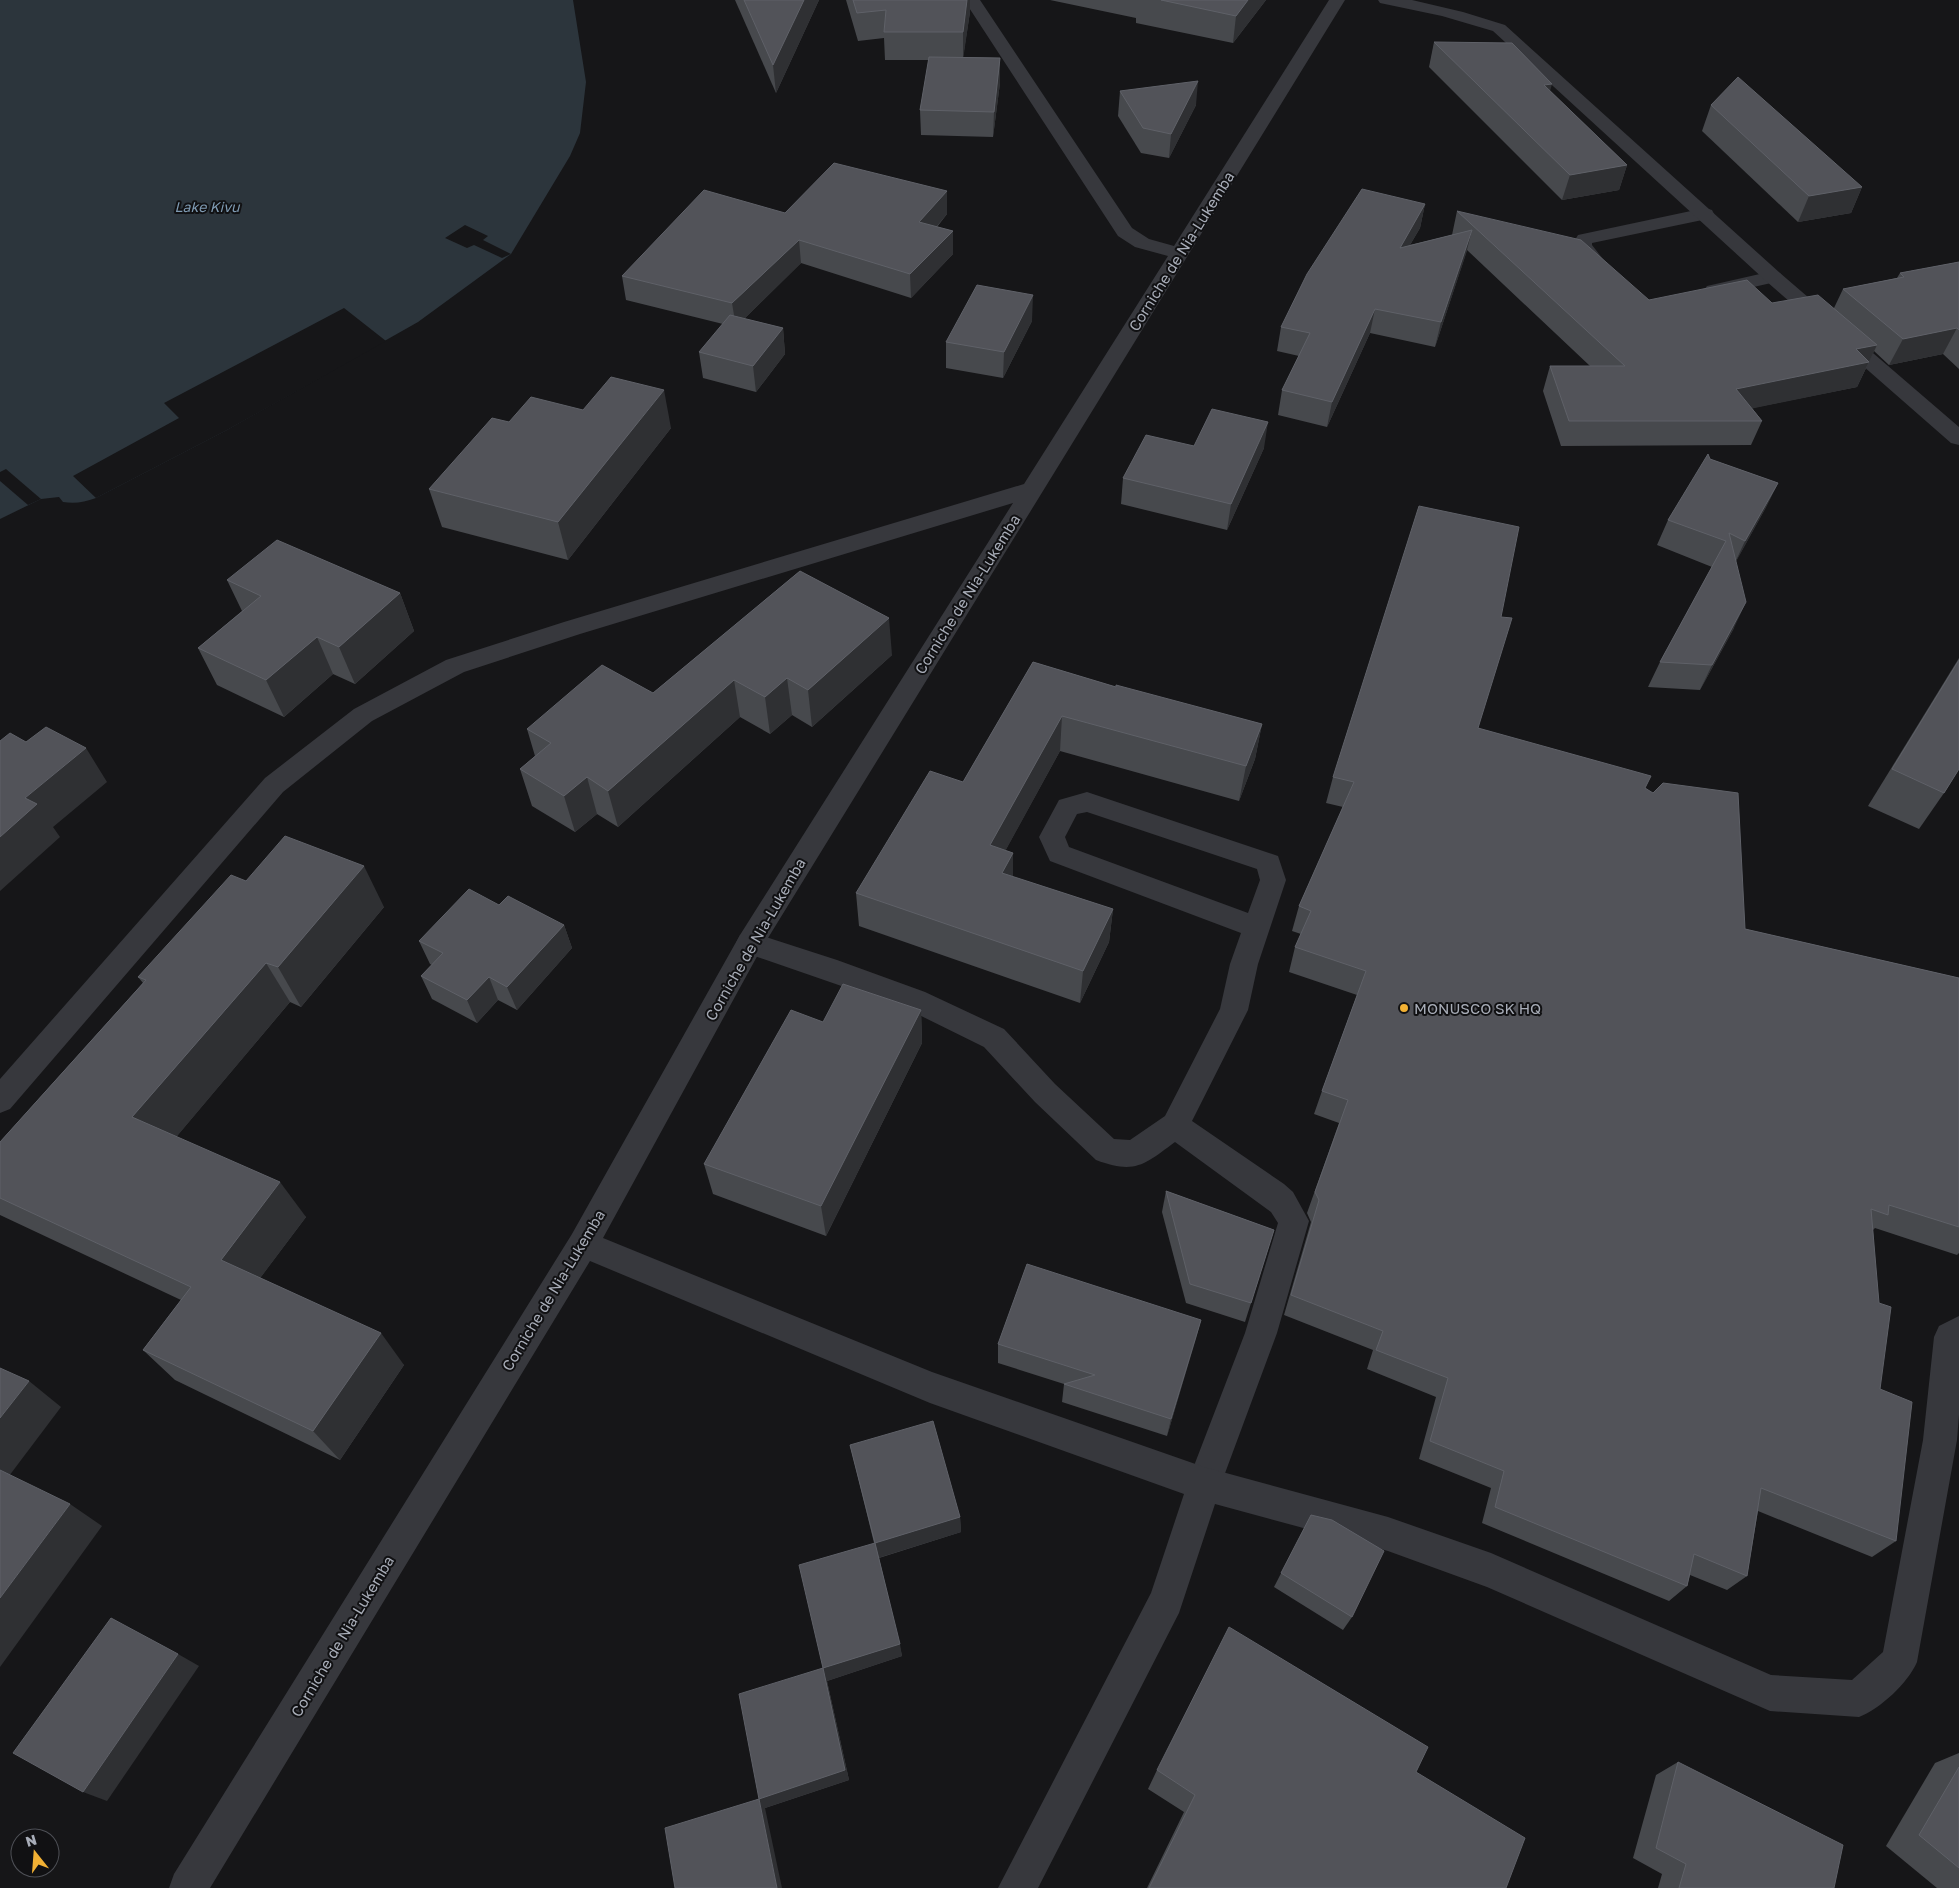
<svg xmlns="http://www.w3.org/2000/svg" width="1959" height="1888" font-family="'Golos Text',sans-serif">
  <rect width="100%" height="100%" fill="#161618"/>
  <!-- water -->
  <path fill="#2c353c" d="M0,0H573L586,82L580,133L570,156L511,254L418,322L227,430L96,498C84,502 76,504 63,502L59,497L41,499L0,519Z"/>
  <!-- pier -->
  <g fill="#161618">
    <path d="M465,225L488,236L483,240L511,254L502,258L474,245L467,248L445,238Z"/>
    <path d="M344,308L386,341L227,430L96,498L73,476L179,418L164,403Z"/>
    <path d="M6,469L41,499L28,505L0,481V472Z"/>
  </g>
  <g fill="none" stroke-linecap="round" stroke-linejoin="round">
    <!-- service -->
    <g fill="#37383d" fill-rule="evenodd">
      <path d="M1705,208L1712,210L1714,214L1712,218L1592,243V245L1613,272L1610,276L1603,278L1596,276L1572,245L1578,235Z"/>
      <path d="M1773,271L1780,273L1783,277L1780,281L1714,296L1707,294L1704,290L1707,286Z"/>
      <path d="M1087,792L1278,856L1286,880L1258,964L1248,1010L1192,1121L1284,1184L1293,1192L1309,1221L1277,1333L1221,1484L1216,1496L1204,1501L1192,1496L1187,1484L1245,1333L1278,1223L1271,1212L1175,1142C1145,1164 1136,1175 1096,1160L1035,1102L984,1047L905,1008L740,951L736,943L740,935L750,932L837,960L925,992L1004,1029L1055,1084L1114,1139L1130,1140L1165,1116L1220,1009L1230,964L1241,933L1050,861L1039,837L1059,800ZM1087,812L1257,869L1260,880L1248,913L1069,847L1065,837L1077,814Z"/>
    </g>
    <!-- minor -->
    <g fill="#37383d" fill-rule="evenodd">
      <path d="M964,0H980L1132,228L1149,239L1174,246L1329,0H1345L760,951L603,1238L932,1372L1204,1467L1388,1517L1491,1553L1771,1675L1852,1680L1883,1652L1923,1440L1934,1337L1939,1326L1959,1316V1415L1957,1440L1917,1662C1908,1683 1880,1709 1859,1717L1770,1711L1487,1587L1388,1551L1215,1504L1179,1613L1038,1888H998L1151,1593L1184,1494L930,1403L590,1261L210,1888H169L174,1874L572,1234L740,935L1013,503L580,634L464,672L372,721L283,792L10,1109L0,1113V1079L265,778L354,709L446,660L564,622L1024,484L1168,256L1135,247L1118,236Z"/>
      <path d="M1378,0H1412L1463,12L1505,25L1780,273L1959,427V445L1951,443L1766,281L1493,31L1442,16L1380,3Z"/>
    </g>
  </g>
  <!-- wall -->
  <g fill="#47494d">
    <path d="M735,0H819L776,93Z"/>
    <path d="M846,0H970V12L963,57L1000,58V83L993,137L921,135L920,110L929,60H885L884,38L858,41Z"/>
    <path d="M1050,0H1266L1233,43L1136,23V18Z"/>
    <path d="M1434,42L1550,91L1627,165L1619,190L1562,200L1429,67Z"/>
    <path d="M1120,91L1196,105L1169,158L1141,153L1118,116Z"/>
    <path d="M1711,105L1862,187L1851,213L1798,222L1702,131Z"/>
    <path d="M947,191V214L937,227L953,231V254L911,298L801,263L744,319L783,328L785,354L756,392L703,378L699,352L723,324L626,300L622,276L785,213Z"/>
    <path d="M1425,204L1420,228L1410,245L1452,235L1457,211L1649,300L1772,303L1834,308L1843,289L1897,278L1900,273L1959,262V369L1943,354L1889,365L1874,351L1869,361V362L1857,387L1752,408L1762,421L1751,445L1561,446L1543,391L1550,366H1590L1467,250L1435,347L1370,333L1327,427L1278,415L1282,390L1299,356L1277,351L1281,327Z"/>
    <path d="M1032,321L1003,378L946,368V342Z"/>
    <path d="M583,410L671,428L568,560L442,527L429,489L509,422Z"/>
    <path d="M1194,446L1264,448L1227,530L1121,504L1123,478Z"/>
    <path d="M1710,459L1778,483L1765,509L1736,561L1734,628L1700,690L1648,687L1660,662L1712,567L1657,545L1668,520Z"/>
    <path d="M800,571L892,655L812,727L792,715L770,734L740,717L618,827L597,814L575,832L532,806L520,769L535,756L527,729L653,693Z"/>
    <path d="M227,580L400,593L414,631L355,684L333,674L284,717L217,685L198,648L242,611Z"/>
    <path d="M1959,658V769L1944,793L1919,829L1868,806Z"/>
    <path d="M1033,662L1116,687L1262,724L1255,759L1239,801L1060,751L1005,851L1013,853V877L1113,909L1109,942L1080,1003L859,926L856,893L963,782Z"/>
    <path d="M1478,728L1645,788L1745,929L1959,978V1253L1957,1255L1875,1228L1873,1230L1880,1389L1896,1541L1872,1557L1758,1511L1747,1576L1727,1590L1690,1575L1687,1586L1669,1601L1482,1523L1491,1488L1419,1459L1436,1397L1367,1369L1373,1350L1284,1315L1311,1222L1307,1213L1339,1123L1314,1114L1322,1091L1357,995L1289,972L1295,947L1301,934L1292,931L1299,906L1343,807L1326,803L1333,777Z"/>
    <path d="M246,881L384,907L301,1007L290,1002L176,1137L306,1217L260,1278L404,1365L340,1460L175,1380L143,1350L181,1300L0,1215V1142L143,983L138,977Z"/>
    <path d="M499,905L564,925L572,948L517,1010L498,1000L477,1023L432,999L421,976L432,965L430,964L419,941Z"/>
    <path d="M921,1010L922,1043L826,1236L713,1194L704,1164L823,1022Z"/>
    <path d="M1166,1191L1274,1230L1245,1322L1186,1303L1162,1212Z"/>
    <path d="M1201,1320L1167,1436L1062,1402L1064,1384L998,1363V1344Z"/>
    <path d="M850,1445L960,1517L961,1532L879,1558L902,1656L827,1681L849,1780L765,1808L759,1799L823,1668L874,1543L854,1461Z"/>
    <path d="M1311,1515L1352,1617L1343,1630L1274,1587Z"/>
    <path d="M1959,1753V1888H1937L1886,1846L1935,1763Z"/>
    <path d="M1678,1762L1834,1888H1658L1662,1874L1633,1858L1656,1775Z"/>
    <path d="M1157,1770L1416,1772L1506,1888H1147L1184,1812L1148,1789Z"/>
  </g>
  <!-- shaded-wall -->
  <g fill="#2f3033">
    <path d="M804,0H819L776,93L773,65Z"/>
    <path d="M967,0H970V12L963,60V32Z"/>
    <path d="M1248,0H1266L1233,43L1236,16Z"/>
    <path d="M1000,58V83L993,137L994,112Z"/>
    <path d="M1198,81L1196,105L1169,158L1171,134Z"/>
    <path d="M1552,84L1545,109L1544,85Z"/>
    <path d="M1627,165L1619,190L1562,200L1570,175Z"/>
    <path d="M1862,187L1851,213L1798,222L1809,196Z"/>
    <path d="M947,191V214L920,246L919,222Z"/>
    <path d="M1425,204L1420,228L1394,272L1400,248Z"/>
    <path d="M1472,230L1466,254L1435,347L1441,322Z"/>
    <path d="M953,231V254L911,298L910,274Z"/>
    <path d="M799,240L801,263L736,327L732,303Z"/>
    <path d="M1033,295L1032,321L1003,378L1004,352Z"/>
    <path d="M1375,309L1370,333L1327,427L1332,402Z"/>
    <path d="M783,328L785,354L756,392L753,366Z"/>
    <path d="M1957,328L1943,354L1889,365L1903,339Z"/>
    <path d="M1877,345L1857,387L1726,414L1736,389L1856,349Z"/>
    <path d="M664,390L671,428L568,560L558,522Z"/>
    <path d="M1268,422L1264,448L1227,530L1231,504Z"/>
    <path d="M1778,483L1765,509L1733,567L1745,541Z"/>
    <path d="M400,593L414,631L355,684L339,647Z"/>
    <path d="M1746,602L1734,628L1700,690L1712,665Z"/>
    <path d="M889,618L892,655L812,727L808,690Z"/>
    <path d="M317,637L333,674L284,717L266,680Z"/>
    <path d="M787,678L792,715L770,734L765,697Z"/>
    <path d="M734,680L740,717L618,827L608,791Z"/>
    <path d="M1062,716L1060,751L990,879V845Z"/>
    <path d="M1262,724L1255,759L1239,801L1246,766Z"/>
    <path d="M86,748L107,782L53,827L60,837L0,891V837L25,798Z"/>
    <path d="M587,777L597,814L575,832L564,796Z"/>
    <path d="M1013,853V887L1002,873Z"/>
    <path d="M364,866L384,907L301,1007L278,967Z"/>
    <path d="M1113,909L1109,942L1080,1003L1083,971Z"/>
    <path d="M564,925L572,948L517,1010L507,987Z"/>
    <path d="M266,963L290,1002L162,1154L132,1117Z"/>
    <path d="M489,977L498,1000L477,1023L467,1000Z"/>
    <path d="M921,1010L922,1043L826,1236L821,1206Z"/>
    <path d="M280,1182L306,1217L249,1293L221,1260Z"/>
    <path d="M1201,1320L1196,1339L1167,1436L1171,1419Z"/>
    <path d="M381,1333L404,1365L340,1460L313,1431Z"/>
    <path d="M29,1381L61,1407L6,1480L0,1476V1418Z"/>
    <path d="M70,1504L102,1526L0,1667V1598Z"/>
    <path d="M960,1517L961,1532L878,1558L875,1543Z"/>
    <path d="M900,1644L902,1656L827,1681L849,1780L765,1808L782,1888H777L759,1799L823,1668Z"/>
    <path d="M178,1654L199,1666L107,1801L83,1792Z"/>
  </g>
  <!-- building -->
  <g fill="#525359" stroke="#5f6168">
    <path d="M744,0H804L773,65Z"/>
    <path d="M853,0H967L963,32H884L886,10L857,13Z"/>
    <path d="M1161,0H1248L1236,16Z"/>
    <path d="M1434,42L1512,43L1552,84L1544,85L1627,165L1570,175Z"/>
    <path d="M929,57L1000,58L994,112L920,110Z"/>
    <path d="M1738,77L1862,187L1809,196L1711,105Z"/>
    <path d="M1198,81L1171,134L1143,128L1120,91Z"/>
    <path d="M834,163L947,191L919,222L953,231L910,274L799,240L732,303L622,276L704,190L785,213Z"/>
    <path d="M1362,189L1425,204L1400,248L1472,230L1441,322L1375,309L1332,402L1282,390L1310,333L1281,327L1307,274Z"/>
    <path d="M1457,211L1581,240L1649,300L1747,280L1772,303L1818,295L1877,345L1856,349L1869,362L1736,389L1762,421H1569L1550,366H1625Z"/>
    <path d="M1959,262V330L1957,328L1903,339L1843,289L1904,277L1900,273Z"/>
    <path d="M977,285L1033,295L1004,352L946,342Z"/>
    <path d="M730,315L783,328L753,366L699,352Z"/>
    <path d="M611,377L664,390L558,522L429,489L492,418L509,422L531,397L583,410Z"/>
    <path d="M1212,409L1268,422L1231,504L1123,478L1146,435L1194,446Z"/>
    <path d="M1708,454L1710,459L1778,483L1745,541L1729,533L1746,602L1712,665L1660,662L1726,541L1668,520Z"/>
    <path d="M1419,506L1519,527L1501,617L1512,618L1478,728L1651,776L1645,788L1653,793L1663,783L1738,793L1745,929L1959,978V1227L1889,1205L1888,1215L1871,1209L1879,1303L1891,1307L1880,1389L1912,1402L1896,1541L1761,1488L1747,1576L1694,1554L1687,1586L1495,1507L1504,1471L1430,1441L1448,1378L1376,1350L1383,1331L1291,1295L1319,1200L1315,1192L1348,1100L1322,1091L1366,971L1295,947L1311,911L1299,906L1354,782L1333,777Z"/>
    <path d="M277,540L400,593L339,647L317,637L266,680L198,648L261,596L227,580Z"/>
    <path d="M800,571L889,618L808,690L787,678L765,697L734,680L608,791L587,777L564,796L520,769L551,743L527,729L602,665L653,693Z"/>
    <path d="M1959,660V769L1944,793L1892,769Z"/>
    <path d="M1033,662L1116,687V685L1262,724L1246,766L1062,716L990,845L1013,853L1002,873L1113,909L1083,971L856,893L930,771L963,782Z"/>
    <path d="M46,727L86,748L25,798L37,804L0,837V741L10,733L26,742Z"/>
    <path d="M285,836L364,866L278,967L266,963L132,1117L280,1182L221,1260L381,1333L313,1431L143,1350L191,1287L0,1198V1142L146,980L138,977L231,875L246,881Z"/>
    <path d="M469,889L499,905L508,896L564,925L507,987L489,977L467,1000L421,976L443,953L419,941Z"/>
    <path d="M843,984L921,1010L821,1206L704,1164L791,1010L823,1022Z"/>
    <path d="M1166,1191L1274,1230L1251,1303L1190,1284Z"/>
    <path d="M1027,1264L1201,1320L1171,1419L1064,1384L1095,1375L998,1344Z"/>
    <path d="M0,1368L29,1381L0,1418Z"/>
    <path d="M933,1421L960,1517L875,1543L850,1445Z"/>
    <path d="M0,1470L70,1504L0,1598Z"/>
    <path d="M1311,1515L1332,1520L1384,1551L1352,1617L1281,1573Z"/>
    <path d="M875,1543L900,1644L823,1668L799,1565Z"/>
    <path d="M111,1618L178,1654L83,1792L13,1753Z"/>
    <path d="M1229,1627L1428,1747L1416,1772L1525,1838L1506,1888H1149L1195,1795L1157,1770Z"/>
    <path d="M823,1668L845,1770L759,1799L739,1694Z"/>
    <path d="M1678,1762L1843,1845L1834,1888H1679L1686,1864L1656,1848Z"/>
    <path d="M1959,1767V1868L1919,1835Z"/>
    <path d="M759,1799L777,1888H675L665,1828Z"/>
  </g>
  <!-- markers -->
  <circle fill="#f2b134" stroke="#111113" stroke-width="2" cx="1404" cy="1008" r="5"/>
  <g text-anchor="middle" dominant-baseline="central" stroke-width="4" stroke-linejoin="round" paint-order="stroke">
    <!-- far-water labels -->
    <g font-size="14" font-style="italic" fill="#7f9bb3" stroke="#111113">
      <text x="207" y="206">Lake Kivu</text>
    </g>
    <!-- street labels -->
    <g font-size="15" fill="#a8adb8" stroke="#111113">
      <text transform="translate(1181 251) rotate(-58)">Corniche de Nia-Lukemba</text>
      <text transform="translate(967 594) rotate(-58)">Corniche de Nia-Lukemba</text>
      <text transform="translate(755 939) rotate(-60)">Corniche de Nia-Lukemba</text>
      <text transform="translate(553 1290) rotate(-59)">Corniche de Nia-Lukemba</text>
      <text transform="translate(342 1636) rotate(-59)">Corniche de Nia-Lukemba</text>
    </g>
    <!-- poi labels -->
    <g font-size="15" fill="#a8adb8" stroke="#111113" text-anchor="start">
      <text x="1414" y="1008">MONUSCO SK HQ</text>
    </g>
  </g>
  <!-- north arrow -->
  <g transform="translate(35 1853) rotate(343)"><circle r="24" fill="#111113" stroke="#4d4f55"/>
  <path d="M0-4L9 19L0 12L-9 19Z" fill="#f2b134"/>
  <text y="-8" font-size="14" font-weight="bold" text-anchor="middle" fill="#a8adb8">N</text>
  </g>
</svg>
